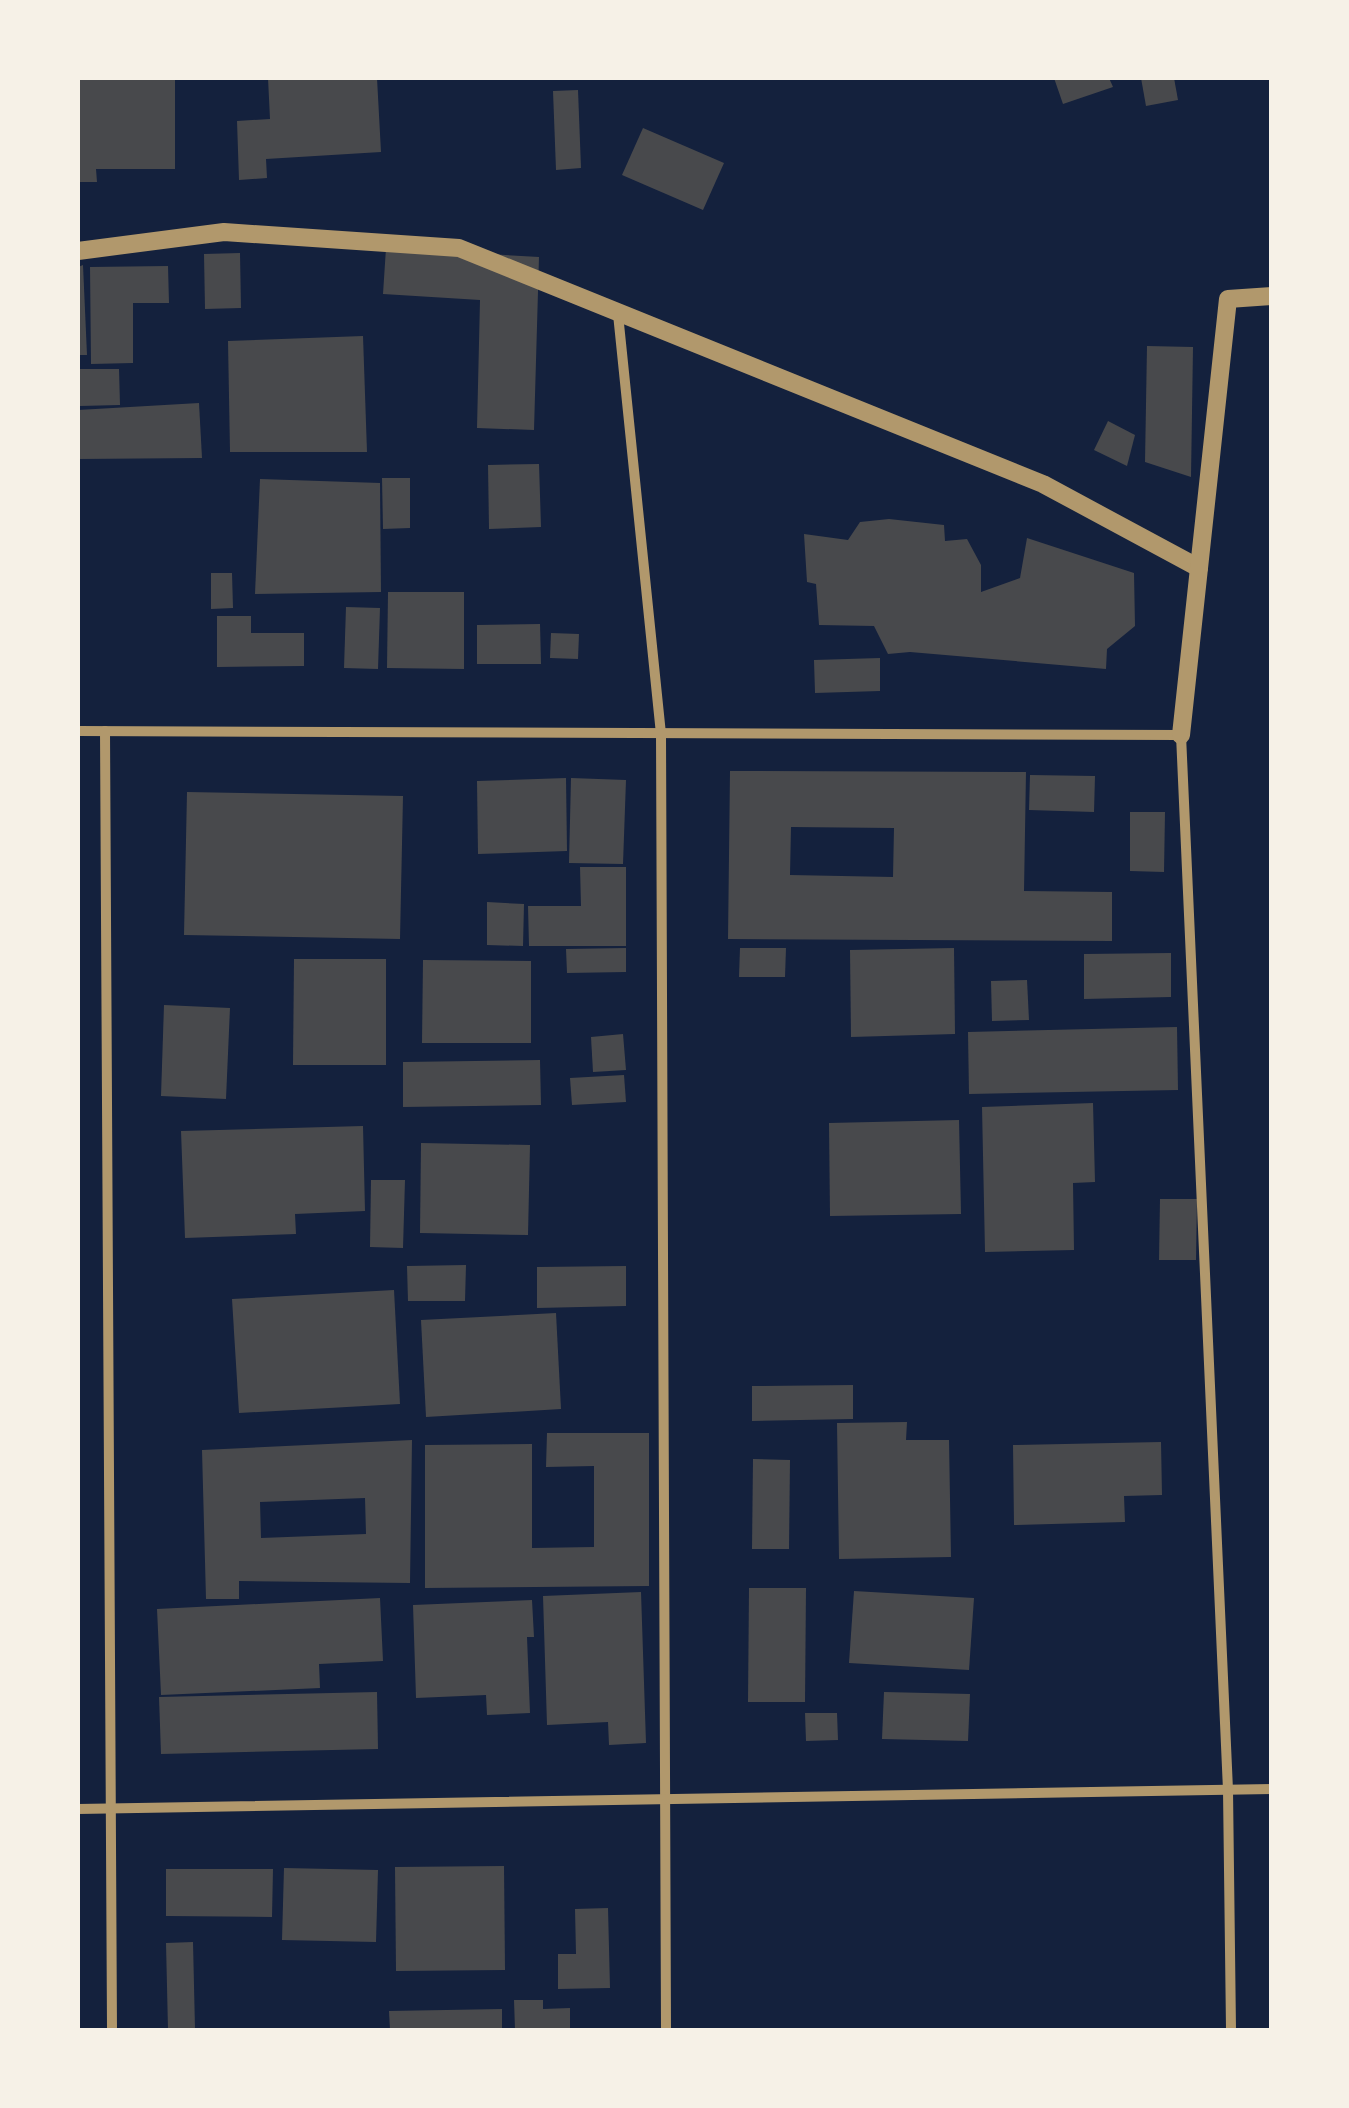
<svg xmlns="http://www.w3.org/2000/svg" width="1349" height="2108" font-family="'Titillium Web',sans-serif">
  <rect width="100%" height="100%" fill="#14213d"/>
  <!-- building -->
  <g fill="#48494c" fill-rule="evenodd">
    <path d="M78,78H175V169H96L97,182H78Z"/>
    <path d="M268,78H377L381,152L266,159L267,178L239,180L237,121L270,119Z"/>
    <path d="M1054,78H1109L1113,87L1063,104Z"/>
    <path d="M1141,78H1174L1178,100L1146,106Z"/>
    <path d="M578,90L581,168L556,170L553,91Z"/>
    <path d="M643,128L724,163L703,210L622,175Z"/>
    <path d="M386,248L539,257L534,430L477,428L480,300L383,294Z"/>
    <path d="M240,253L241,308L205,309L204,254Z"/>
    <path d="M83,265L87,355H78V267Z"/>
    <path d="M168,266L169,303H133V363L91,364L90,267Z"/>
    <path d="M363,336L367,452H230L228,341Z"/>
    <path d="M1147,346L1193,347L1191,477L1145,462Z"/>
    <path d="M79,369H119L120,405L80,406Z"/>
    <path d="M199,403L202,458L78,459V410Z"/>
    <path d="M1108,421L1135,435L1127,466L1094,450Z"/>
    <path d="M539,464L541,527L489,529L488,465Z"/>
    <path d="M382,478H410V528L383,529Z"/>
    <path d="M260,479L380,483L381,592L255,594Z"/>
    <path d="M889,519L944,525L945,541L967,539L981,565V592L1020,578L1027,538L1134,573L1135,626L1107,649L1106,669L910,652L888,654L874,626L819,625L816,584L807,582L804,534L848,540L860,522Z"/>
    <path d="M211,573H232L233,608L211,609Z"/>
    <path d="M388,592H464V669L387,668Z"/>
    <path d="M346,607L380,608L378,669L344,668Z"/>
    <path d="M217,616H251V633H304V666L217,667Z"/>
    <path d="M540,624L541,664H477V625Z"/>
    <path d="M551,633L579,634L578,659L550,658Z"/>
    <path d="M880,658V691L815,693L814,660Z"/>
    <path d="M730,771L1026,772L1024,891L1112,892V941L728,939ZM791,827L894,828L893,877L790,875Z"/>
    <path d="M1030,775L1095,776L1094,812L1029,810Z"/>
    <path d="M566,778L567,851L478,854L477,781Z"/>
    <path d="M571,778L626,780L623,864L569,863Z"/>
    <path d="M187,792L403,796L400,939L184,935Z"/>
    <path d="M1130,812H1165L1164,872L1130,871Z"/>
    <path d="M580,867H626V946H529L528,906H581Z"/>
    <path d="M487,902L524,904L523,946L487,945Z"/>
    <path d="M626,948V972L567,973L566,949Z"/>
    <path d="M740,948H786L785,977H739Z"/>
    <path d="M954,948L955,1034L851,1037L850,950Z"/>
    <path d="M1171,953V997L1084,999V954Z"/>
    <path d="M294,959H386V1065H293Z"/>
    <path d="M423,960L531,961V1043H422Z"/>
    <path d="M1027,980L1029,1020L992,1021L991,981Z"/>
    <path d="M164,1005L230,1008L226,1099L161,1096Z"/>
    <path d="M1177,1027L1178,1090L969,1094L968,1032Z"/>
    <path d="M623,1034L626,1070L593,1072L591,1037Z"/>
    <path d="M540,1060L541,1105L403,1107V1062Z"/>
    <path d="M624,1075L626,1102L572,1105L570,1078Z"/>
    <path d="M1093,1103L1095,1182L1073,1183L1074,1250L985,1252L982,1107Z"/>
    <path d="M959,1120L961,1214L830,1216L829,1123Z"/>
    <path d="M363,1126L365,1211L295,1214L296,1234L185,1238L181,1131Z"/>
    <path d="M421,1143L530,1145L528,1235L420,1233Z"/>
    <path d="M371,1180H405L403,1248L370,1247Z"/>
    <path d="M1160,1199H1197L1196,1260H1159Z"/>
    <path d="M466,1265L465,1301H408L407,1266Z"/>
    <path d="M626,1266V1306L537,1308V1267Z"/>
    <path d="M394,1290L400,1404L239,1413L232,1299Z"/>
    <path d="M556,1313L561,1409L426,1417L421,1320Z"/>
    <path d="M853,1385V1419L752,1421V1386Z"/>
    <path d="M907,1422L906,1440H949L951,1557L839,1559L837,1423Z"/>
    <path d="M547,1433H649V1586L425,1588V1445L532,1444V1548L594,1547V1466L546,1467Z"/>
    <path d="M412,1440L410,1583L239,1581V1599H206L202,1450ZM365,1498L366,1534L261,1538L260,1502Z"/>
    <path d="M1161,1442L1162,1495L1124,1496L1125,1522L1014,1525L1013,1445Z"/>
    <path d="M753,1459L790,1460L789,1549H752Z"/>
    <path d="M749,1588H806L805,1702H748Z"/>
    <path d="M854,1591L974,1598L969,1670L849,1663Z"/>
    <path d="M641,1592L646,1743L609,1745L608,1722L547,1725L543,1596Z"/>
    <path d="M380,1598L383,1661L319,1664L320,1688L161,1695L157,1609Z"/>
    <path d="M532,1600L534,1637H527L530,1713L487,1715L486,1695L416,1698L413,1605Z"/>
    <path d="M377,1692L378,1749L161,1754L159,1697Z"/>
    <path d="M884,1692L970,1694L968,1741L882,1739Z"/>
    <path d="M805,1713H837L838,1740L806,1741Z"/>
    <path d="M504,1866L505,1970L396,1971L395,1867Z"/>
    <path d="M284,1868L378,1870L376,1942L282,1940Z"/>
    <path d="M166,1869H273L272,1917L166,1916Z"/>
    <path d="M608,1908L610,1988L558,1989V1954H576L575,1909Z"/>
    <path d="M193,1942L195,2029L168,2030L166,1943Z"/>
    <path d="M514,2000H543V2009L570,2008V2030H515Z"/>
    <path d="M502,2009V2030H390L389,2011Z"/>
  </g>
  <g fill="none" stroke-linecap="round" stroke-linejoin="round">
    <!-- minor -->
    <g stroke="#b1986c" stroke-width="10">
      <path d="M618,314L661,734L666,2030"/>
      <path d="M78,731L1181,735L1228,1790L1231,2030"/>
      <path d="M105,731L112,2030"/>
      <path d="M78,1809L1272,1789"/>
    </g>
    <!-- tertiary -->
    <g stroke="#b1986c" stroke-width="18">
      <path d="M78,251L224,232L459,248L1043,484L1199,568"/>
      <path d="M1181,735L1228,299L1272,296"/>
    </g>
  </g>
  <!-- border -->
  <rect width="1349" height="2108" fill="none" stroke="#f6f1e7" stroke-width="160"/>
</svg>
